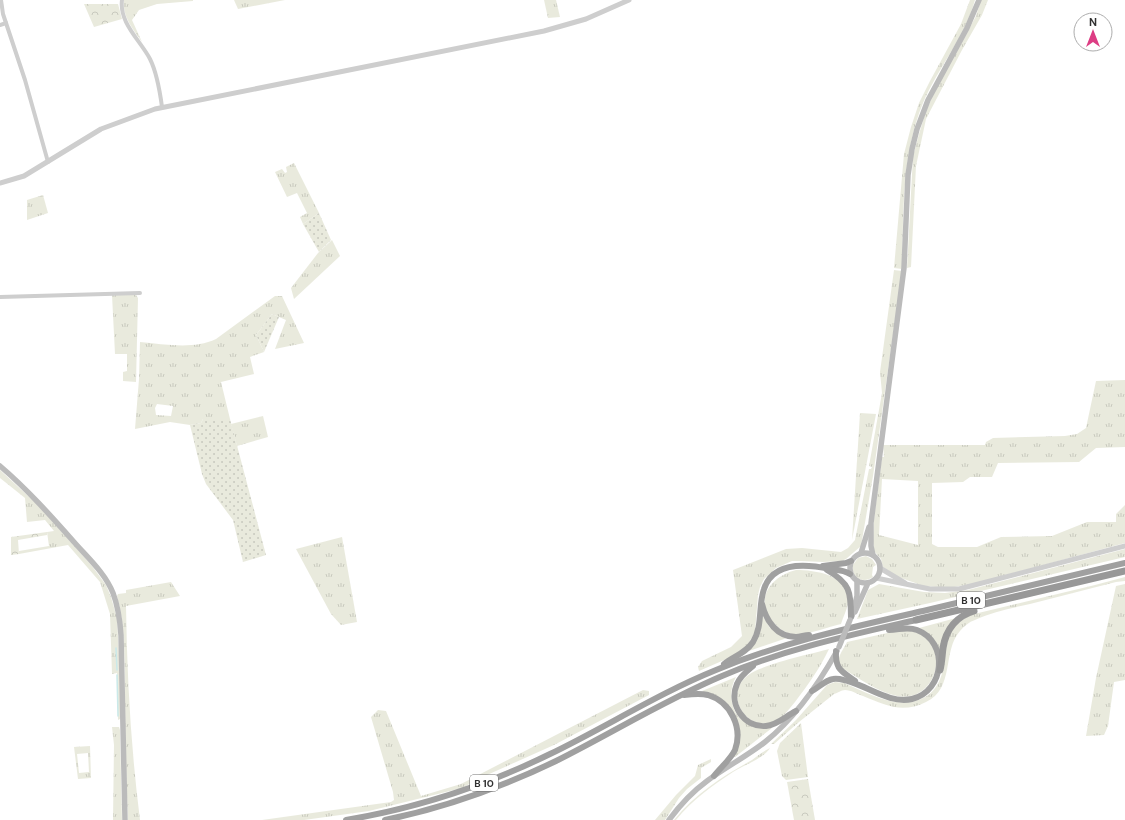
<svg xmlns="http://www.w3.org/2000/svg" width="1125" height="820" font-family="'DM Sans',sans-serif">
  <defs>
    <pattern id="grass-tufts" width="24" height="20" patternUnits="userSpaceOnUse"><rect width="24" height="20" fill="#e9eadd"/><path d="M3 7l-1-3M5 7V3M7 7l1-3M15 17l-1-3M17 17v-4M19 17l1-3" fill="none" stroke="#c8c9be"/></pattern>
    <pattern id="forest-crowns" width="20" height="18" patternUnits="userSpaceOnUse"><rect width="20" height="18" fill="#e9eadd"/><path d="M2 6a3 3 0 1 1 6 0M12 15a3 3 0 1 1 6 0" fill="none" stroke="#c8c9be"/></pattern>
    <pattern id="garden-dots" width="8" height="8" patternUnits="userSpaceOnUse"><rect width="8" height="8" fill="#e9eadd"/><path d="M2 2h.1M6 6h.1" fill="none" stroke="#c8c9be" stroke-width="1.8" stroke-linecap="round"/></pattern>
  </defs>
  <rect width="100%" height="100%" fill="#fff"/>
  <!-- grass -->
  <g fill="url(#grass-tufts)" fill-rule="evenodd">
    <path d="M124,0H139V10L132,20L142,42C133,29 122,16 124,0Z"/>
    <path d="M234,0H285L238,9Z"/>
    <path d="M544,0H556L560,17L548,18Z"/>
    <path d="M970,0H975C965,37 938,68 923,103C901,157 904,212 902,269L894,268L904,154L911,127L919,103L930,81L961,24Z"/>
    <path d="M981,0H988L982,15L962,50L926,119L916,166L911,267L907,268L913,156L919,134L926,111L936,89L976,16Z"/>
    <path d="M294,163L319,213L303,224L300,217L307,213L297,193L287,197L275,172L282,169L285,173L287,172L286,167Z"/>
    <path d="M43,195L48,213L27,220V200Z"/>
    <path d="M332,240L340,256L294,299L291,288L318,253Z"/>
    <path d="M894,270L902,271L873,476L861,546L846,559L842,561L823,562L801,561H792L776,568L764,579L760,587L758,595L755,632L747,646L731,657L699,671L698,667L702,661L731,647L742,636L733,570L786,549L802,548L841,552L848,548L855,540L869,469H871L872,467L869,466L882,393L880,372Z"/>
    <path d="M112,295H136L138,298L136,382L123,381V372L127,371V354H115Z"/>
    <path d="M275,296H282L304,343L275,349L286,320L272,314L256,335L264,352L250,357L254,374L221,382L230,419H203L201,423L190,425L170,422L135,429L139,379L140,342C164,344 193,350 216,339ZM157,404L173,406L171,416L156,415L155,408Z"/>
    <path d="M1125,380V447L1096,448L1079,462L998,463L992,477H970L963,482L932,483V544L938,547H977L1001,537L1052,536L1087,522H1116V514L1125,505V543L973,584L948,588L924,586L898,577L883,567L881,559L874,551L873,541L874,519L882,457H884L883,445H985L986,442L993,438L1065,436L1077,434L1086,428L1096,381ZM882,479L918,481V545L879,535Z"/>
    <path d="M860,413L876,414L852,540Z"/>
    <path d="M263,416L268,437L237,446L231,424Z"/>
    <path d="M0,470L39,506L92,566L106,585L111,597L117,618L120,674V719L118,720L117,673L112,674L110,614L100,582L68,545L19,554V551L49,546L47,532L54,531L45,520L27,522L25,498L0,478Z"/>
    <path d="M342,537L357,622L341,625L331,614L296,549Z"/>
    <path d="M1125,549V557L930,603L857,619L868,590L879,584L924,592L945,593L968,590Z"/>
    <path d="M866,556L872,559L876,565L873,567L872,575L873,577C863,584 851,578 853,565L858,558Z"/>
    <path d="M796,570C816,570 850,575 848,603C847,610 843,617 841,624C827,627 806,636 792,634C786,633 781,630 776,625C753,603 768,577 796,570Z"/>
    <path d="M1125,577V581L1116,582C1087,589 1059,597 1030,604C1012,608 992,612 975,620C969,622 964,626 960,631C942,651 955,689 926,702C902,714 885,705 863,696C857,694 851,690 845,690C841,690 838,693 834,694L799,722L774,744H771L796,720L827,685L835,682L844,683C869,693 898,712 925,697C935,692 941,680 943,669C946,654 945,634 958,623C962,620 966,618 970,615L1095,585Z"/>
    <path d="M171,582L180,596L126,606C127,678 131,749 140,820H128C126,778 125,736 125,694C124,661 126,628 117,596L118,594L126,593V590Z"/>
    <path d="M1125,584V680L1114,682L1108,726L1104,735L1086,736L1096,678L1116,586Z"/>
    <path d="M762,615L770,628L787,638L749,651Z"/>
    <path d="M956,618L940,649C933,641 931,633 919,628Z"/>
    <path d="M896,631C901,631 906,630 911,631C953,639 939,704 897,696C877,692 859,678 842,668C834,659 843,651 847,642Z"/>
    <path d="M829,649C820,668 808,685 795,702C790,708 784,716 778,720C751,736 722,698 746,677C758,665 811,654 829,649Z"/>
    <path d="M736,677C728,690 730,714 745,722C752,727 764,729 772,728L735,757H734L738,747L732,710L723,700L702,691Z"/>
    <path d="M643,690L649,691V695L554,745L487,775L462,788L369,811L304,820H262L391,802L394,800L393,792L371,717L378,710L386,711L421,796L461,784Z"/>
    <path d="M801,723L808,777L786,780L782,776L777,751L780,743Z"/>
    <path d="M112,727H119L120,730L122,820H113L114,745Z"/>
    <path d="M90,746L91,778L78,779L74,747ZM88,753L89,772L79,773L77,754Z"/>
    <path d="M770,748C763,759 744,765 733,772C712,786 692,800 676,820H674C695,794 723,776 752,760C758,756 763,751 770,748Z"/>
    <path d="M711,759V762L701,768V778L687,789L679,798L665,820H655L676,795L695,776L698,765Z"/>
  </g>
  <!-- forest -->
  <g fill="url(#forest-crowns)">
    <path d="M84,4H118L122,19L94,27Z"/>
    <path d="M47,532V535L18,540L19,554L11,555V537Z"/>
    <path d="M808,779L815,820H794L787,782Z"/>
  </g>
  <!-- garden -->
  <g fill="url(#garden-dots)">
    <path d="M319,213L331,240L319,252L303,224Z"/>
    <path d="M272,314L279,317L264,352L256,335Z"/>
    <path d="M203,419H230L266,555L243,562L233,520L206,484L202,474L190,425L201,423Z"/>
  </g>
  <!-- pitch -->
  <path fill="#e9eadd" d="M139,0H193V1L157,4L139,10Z"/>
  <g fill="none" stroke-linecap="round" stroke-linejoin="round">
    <!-- stream -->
    <g stroke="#cae9e9" stroke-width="1.5">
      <path d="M116,648L117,670"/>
      <path d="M117,675L118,716"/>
    </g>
    <!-- minor -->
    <g stroke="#cecece" stroke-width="4">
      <path d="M1,0L3,14L25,80L48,162"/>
      <path d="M122,0C119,23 140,40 150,59C157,73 160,92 162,107"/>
      <path d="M0,25L6,23"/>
      <path d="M0,297L140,293"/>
    </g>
    <!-- tertiary -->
    <g stroke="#cecece" stroke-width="5">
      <path d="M0,183L24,176L101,129L155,109L544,31L586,19L629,0"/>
      <path d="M880,568L905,583"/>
      <path d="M876,578L930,589H959L1125,546"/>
    </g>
    <!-- secondary -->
    <g stroke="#bbb" stroke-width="5.5">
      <path d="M0,466C27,489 51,516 74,542C88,558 105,573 113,593C118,606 120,621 121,635L125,820"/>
      <circle cx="865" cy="568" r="15"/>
      <path d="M861,553L869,527"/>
      <path d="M873,555L871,546V523L904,268L908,175L912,149L917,129L928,100L967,28L979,0"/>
      <path d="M855,612L868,583"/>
      <path d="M852,616L857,596V581"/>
      <path d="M669,820C680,805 692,792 707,781C726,767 747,756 765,742C795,718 818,685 837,651"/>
    </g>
    <!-- trunk -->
    <g stroke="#a0a0a0" stroke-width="6">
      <path d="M823,566L846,563L851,561"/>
      <path d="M827,570C850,583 851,592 851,617"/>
      <path d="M762,604C766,621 777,637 796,637C800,637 805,635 809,635"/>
      <path d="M836,651C835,670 842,671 855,681"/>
      <path d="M724,664C734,656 745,654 753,642C763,626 758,606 764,589C773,561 807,564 830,569C837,570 844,570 850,574"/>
      <path d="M753,666C747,671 740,676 737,684C728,704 744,728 766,726C777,725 786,716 796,711"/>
      <path d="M812,691C819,687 826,680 833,679C839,678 843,680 848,681C869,687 890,704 912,699C945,691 949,642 917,630C907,626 899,630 889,630"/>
      <path d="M684,695C692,694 700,693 708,695C731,702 743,728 735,750C730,760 721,767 714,776"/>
      <path d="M346,820C417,808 485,786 550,754C606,727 659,693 716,670C783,642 853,627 923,611C991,595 1058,579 1125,563"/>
      <path d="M385,820C444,808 502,787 556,761C612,733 665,700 722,676C785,649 851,635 916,620"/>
    </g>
    <!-- motorway -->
    <g stroke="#989898" stroke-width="7">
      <path d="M916,620L1125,571"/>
      <path d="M940,670C942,662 942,655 943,648C946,629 957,616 974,611"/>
    </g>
    <!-- secondary-bridge -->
    <path stroke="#bbb" stroke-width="5.5" d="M839,647L850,620"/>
  </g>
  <g text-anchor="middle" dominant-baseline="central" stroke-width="4" stroke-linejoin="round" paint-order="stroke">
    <!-- shield labels -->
    <g fill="#fff" stroke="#6f6f6f" stroke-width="1">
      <rect x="957" y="592" width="28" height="16" rx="3"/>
      <rect x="470" y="775" width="28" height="16" rx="3"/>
    </g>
    <g font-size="10" font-weight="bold" fill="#313131">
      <text x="971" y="600">B 10</text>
      <text x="484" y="783">B 10</text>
    </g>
  </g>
  <!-- north arrow -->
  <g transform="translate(1093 32)"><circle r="19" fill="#ffffff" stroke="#adadad"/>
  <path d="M0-3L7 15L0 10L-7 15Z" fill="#dd3d84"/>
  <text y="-6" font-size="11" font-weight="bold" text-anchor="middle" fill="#313131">N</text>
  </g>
</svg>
